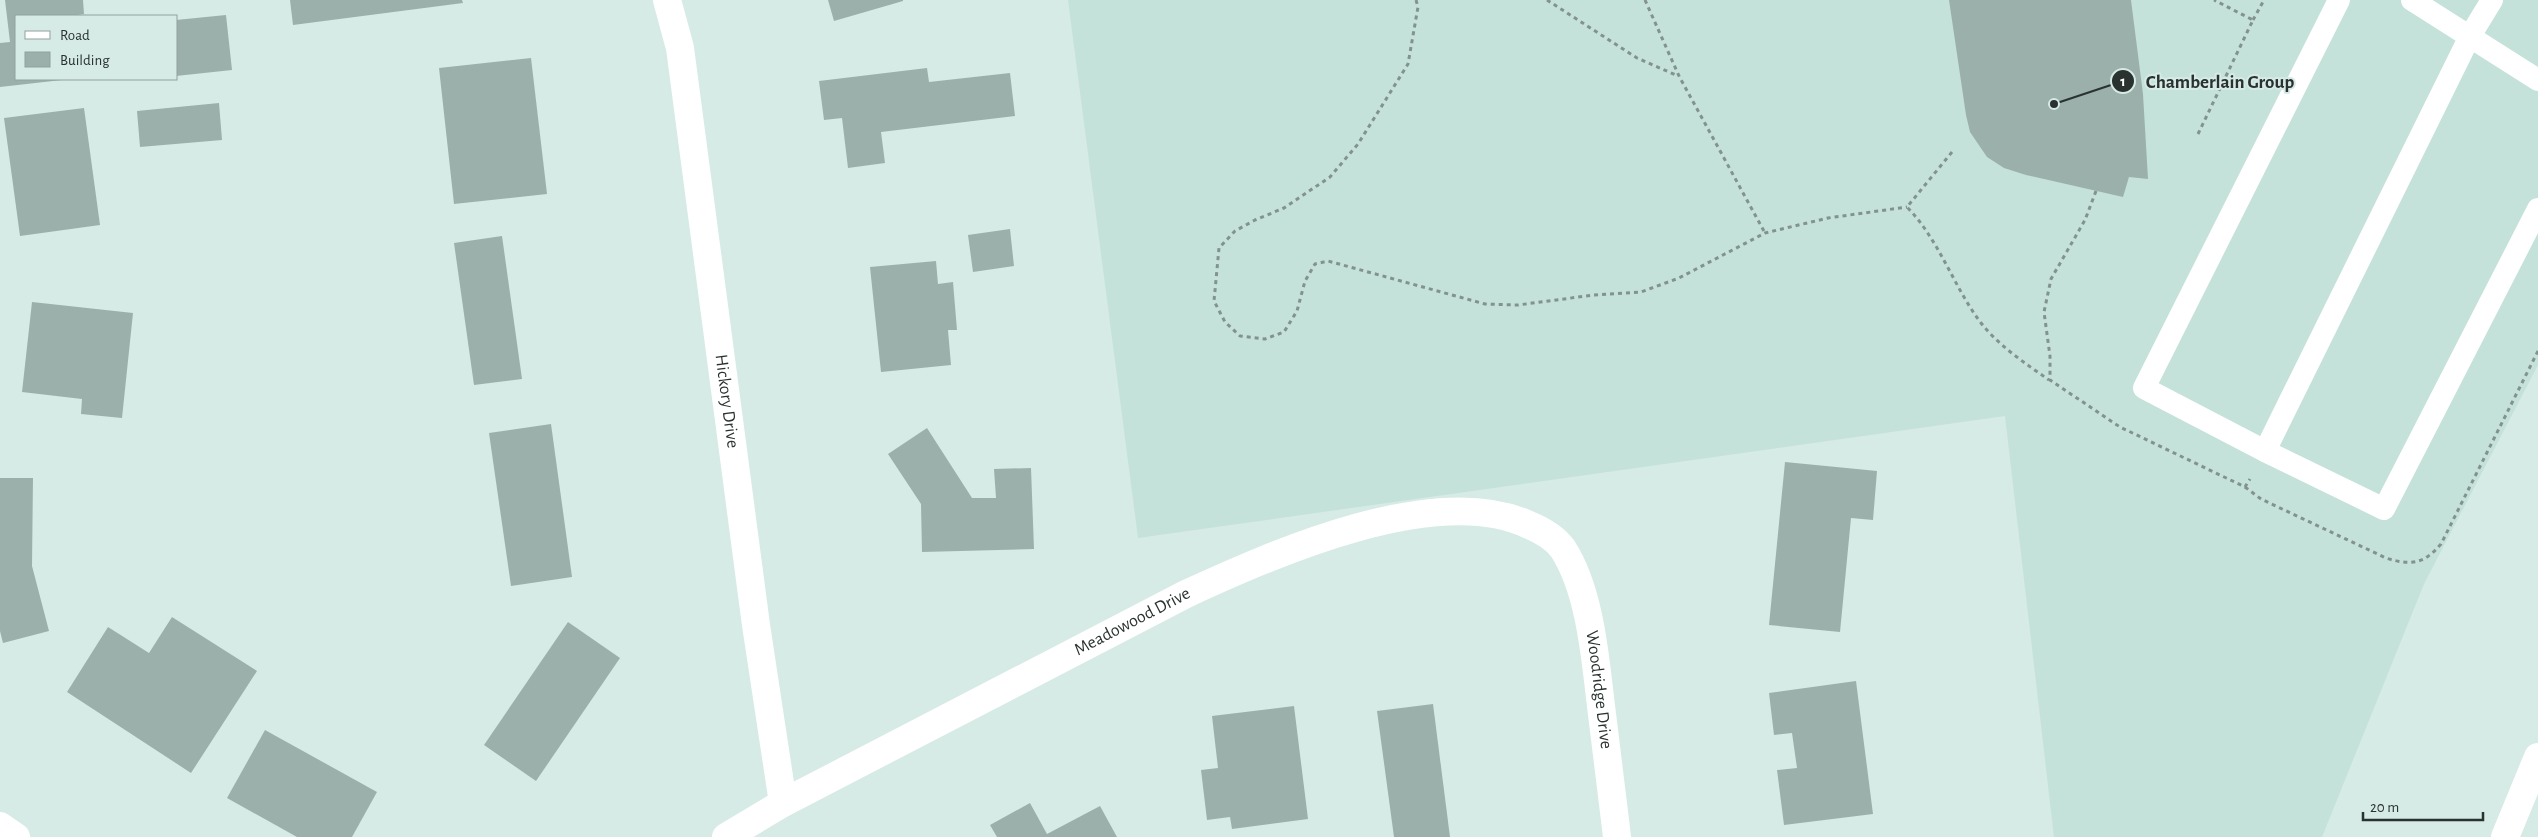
<svg xmlns="http://www.w3.org/2000/svg" width="2538" height="837" font-family="'Alegreya Sans',sans-serif">
  <rect width="100%" height="100%" fill="#d6ebe6"/>
  <!-- built -->
  <path fill="#c4e2da" d="M1068,0H2538V365L2424,584L2322,837H2054L2005,416L1138,538Z"/>
  <!-- building -->
  <g fill="#9cb0ab">
    <path d="M5,0H83L84,14L71,16H16V79L62,80L0,87V43L10,42Z"/>
    <path d="M290,0H462L463,3L293,25Z"/>
    <path d="M828,0H903V1L834,21Z"/>
    <path d="M1949,0H2131L2143,94L2148,179L2129,177L2123,197L2026,175L2004,168L1987,157L1970,132L1966,115Z"/>
    <path d="M226,15L232,70L176,76V20Z"/>
    <path d="M531,58L547,194L454,204L439,68Z"/>
    <path d="M927,68L929,82L1010,73L1015,116L881,132L885,163L848,168L842,118L824,120L819,81Z"/>
    <path d="M219,103L222,140L140,147L137,111Z"/>
    <path d="M84,108L100,225L20,236L4,118Z"/>
    <path d="M1010,229L1014,266L973,272L968,235Z"/>
    <path d="M502,236L522,379L474,385L454,243Z"/>
    <path d="M936,261L938,284L953,282L957,330H948L951,365L881,372L870,267Z"/>
    <path d="M32,302L133,313L122,418L81,414L82,399L22,392Z"/>
    <path d="M551,424L572,577L511,586L489,433Z"/>
    <path d="M927,428L972,498H996L994,469L1031,468L1034,549L922,552L921,504L888,454Z"/>
    <path d="M1785,462L1877,471L1873,520L1851,518L1840,632L1769,625Z"/>
    <path d="M0,478H33L32,566L49,631L3,643L0,631Z"/>
    <path d="M172,617L257,671L191,773L67,692L108,627L149,653Z"/>
    <path d="M568,622L620,658L536,781L484,745Z"/>
    <path d="M1856,681L1873,814L1784,825L1777,770L1797,768L1792,733L1774,735L1769,693Z"/>
    <path d="M1433,704L1450,837H1394L1377,711Z"/>
    <path d="M1294,706L1308,819L1232,829L1230,817L1207,820L1201,770L1218,768L1212,716Z"/>
    <path d="M265,730L377,792L352,837H297L227,798Z"/>
    <path d="M1030,803L1047,834L1100,806L1117,837H997L990,825Z"/>
  </g>
  <g fill="none" stroke-linecap="round" stroke-linejoin="round">
    <!-- path -->
    <g stroke="#83928e" stroke-width="3" stroke-dasharray="4 4" stroke-linecap="butt">
      <path d="M1416,0L1418,7L1408,64L1358,144L1330,177L1284,208L1255,220L1235,231L1219,248L1214,301L1225,322L1240,336L1265,339L1284,332L1297,311L1305,281L1315,264L1328,261L1485,304L1518,305L1594,295L1641,292L1679,278L1765,233L1828,218L1907,207"/>
      <path d="M1547,0L1637,58L1678,76"/>
      <path d="M1645,0L1679,76L1765,233"/>
      <path d="M2253,20L2264,0"/>
      <path d="M2198,134L2253,20L2214,0"/>
      <path d="M1952,152L1907,207C1940,241 1953,286 1981,323C1999,346 2026,364 2049,380"/>
      <path d="M2096,191L2085,220L2051,279L2044,312L2050,356V380L2120,427L2245,487L2250,479"/>
      <path d="M2245,487L2261,499L2386,558C2411,566 2424,564 2441,544L2538,351"/>
    </g>
    <!-- service -->
    <g stroke="#fff" stroke-width="22">
      <path d="M2412,0L2538,80"/>
      <path d="M2492,0L2470,36L2265,451L2384,509L2538,209"/>
      <path d="M2265,451L2144,388L2339,0"/>
    </g>
    <!-- minor -->
    <g stroke="#fff" stroke-width="28">
      <path id="s1" d="M667,0L680,48L756,625L783,803"/>
      <path d="M0,826L16,837"/>
      <path id="s2" d="M726,837L783,803L1186,594C1273,554 1436,481 1529,525C1541,530 1555,538 1563,549C1590,591 1595,656 1601,706C1606,749 1612,793 1617,837"/>
    </g>
    <!-- motorway -->
    <path stroke="#fff" stroke-width="28" d="M2505,837L2538,757"/>
  </g>
  <g text-anchor="middle" dominant-baseline="central" stroke-width="4" stroke-linejoin="round" paint-order="stroke">
    <!-- street labels -->
    <g font-size="18" fill="#2a3230" stroke="#d6ebe6">
      <text stroke="none"><textPath href="#s1" startOffset="406">Hickory Drive</textPath></text>
      <text stroke="none"><textPath href="#s2" startOffset="460">Meadowood Drive</textPath></text>
      <text stroke="none"><textPath href="#s2" startOffset="1068">Woodridge Drive</textPath></text>
    </g>
  </g>
  <!-- callouts -->
  <path fill="none" stroke="#2a3230" stroke-width="2" d="M2054 104L2123 81"/>
  <g fill="#2a3230" stroke="#d6ebe6" stroke-width="2">
    <circle cx="2054" cy="104" r="5"/>
    <circle cx="2123" cy="81" r="12"/>
  </g>
  <g font-size="15" text-anchor="middle" font-weight="bold" fill="#fff">
    <text x="2123" y="86">1</text>
  </g>
  <g font-size="19" text-anchor="middle" font-weight="bold" fill="#2a3230" stroke="#d6ebe6" stroke-width="4" stroke-linejoin="round" paint-order="stroke">
    <text x="2220" y="88">Chamberlain Group</text>
  </g>
  <!-- legend -->
  <rect x="15" y="15" width="162" height="65" fill="#d6ebe6" stroke="#91a19d"/>
  <rect x="25" y="31" width="25" height="8" fill="#ffffff" stroke="#91a19d"/>
  <text x="60" y="40" font-size="15" fill="#2a3230">Road</text>
  <rect x="25" y="52" width="25" height="15" fill="#9cb0ab" stroke="#91a19d"/>
  <text x="60" y="65" font-size="15" fill="#2a3230">Building</text>
  <!-- scale -->
  <path d="M2363 812v8h120v-8" fill="none" stroke="#2a3230" stroke-width="2.5"/>
  <text x="2370" y="812" font-size="15" fill="#2a3230" stroke="#d6ebe6" stroke-width="4" paint-order="stroke">20 m</text>
</svg>
